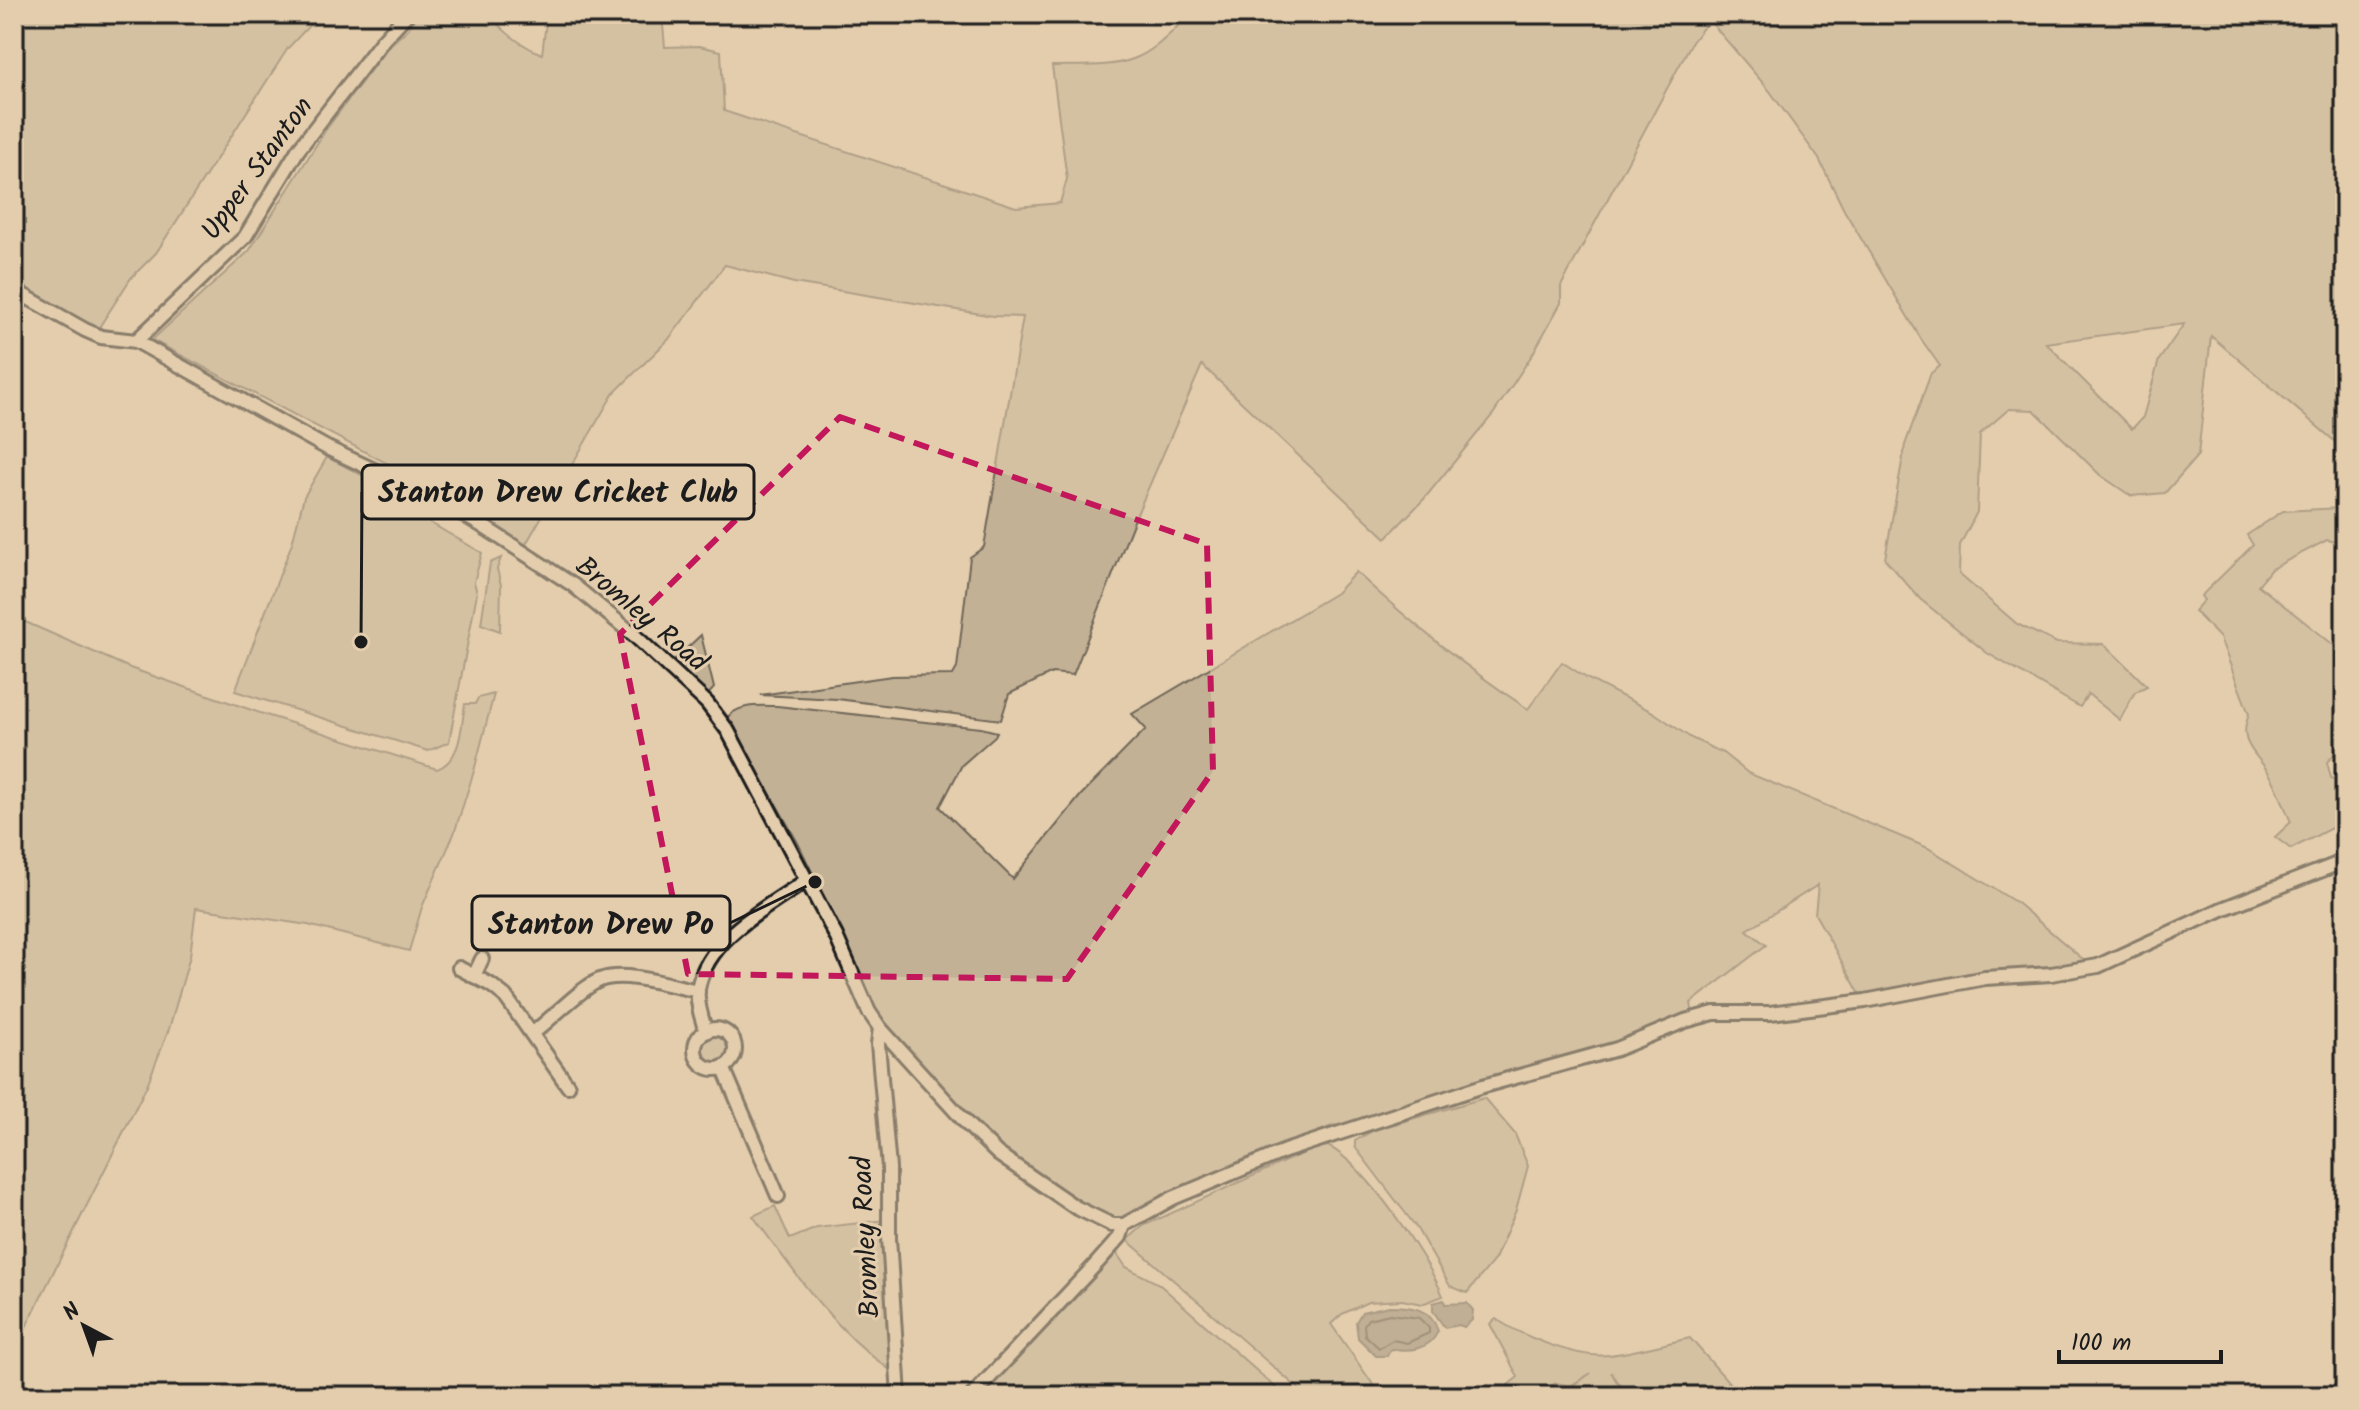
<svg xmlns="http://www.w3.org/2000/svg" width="2359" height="1410" font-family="Kalam,sans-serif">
  <rect width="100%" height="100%" fill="#e3cdad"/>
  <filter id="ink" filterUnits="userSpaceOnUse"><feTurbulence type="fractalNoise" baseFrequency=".0125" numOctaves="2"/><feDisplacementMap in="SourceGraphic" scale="16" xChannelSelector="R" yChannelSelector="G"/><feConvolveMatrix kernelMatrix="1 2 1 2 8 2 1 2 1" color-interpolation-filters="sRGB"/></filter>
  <g filter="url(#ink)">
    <!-- green -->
    <g fill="#c2b195" stroke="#6f6658" stroke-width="2" fill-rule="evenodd">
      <path d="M14,14H320L288,48L156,253L131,278L98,329L14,283Z"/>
      <path d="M418,14H489C504,33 520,45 542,54L547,14H662L665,47L699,46L721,51L724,111L1016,207L1060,203L1067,179L1052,66C1123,65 1139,70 1189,14H2345V450L2211,336L2198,455L2165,493L2131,496L2100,475L2034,410L2009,409L1980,434L1977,512L1960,545L1959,574L2017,624L2057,643L2104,644L2147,686L2135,692L2120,720L2088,694L2080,707L1987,653L1920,599L1885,559L1905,445L1931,373L1940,366L1921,339L1844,210L1819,159L1769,90L1709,20L1692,42L1561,286V303L1532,355L1494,413L1424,499L1386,538L1202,365L1134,521L1073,675L1052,673L1009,694L1001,720L837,699L760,695L892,676L953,675L957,668L970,557L984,547L1023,317L993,316L794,283L725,265L668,340L613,394L523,549L459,501L152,340L249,251L325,131L388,47L408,29ZM2184,324L2159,360L2143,417L2132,429L2046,343Z"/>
      <path d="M327,457L368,478L410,511L482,553L474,582L477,593L449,742L428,751L235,691L292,543L304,497Z"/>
      <path d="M2341,508L2345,509V544L2327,540L2271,569L2258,585L2345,654V742L2327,762L2331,778L2345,787V821L2291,849L2275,837L2291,822C2284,807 2279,789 2270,775C2256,752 2237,744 2249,714L2220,638L2194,611L2204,600L2201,596L2253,545L2247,535L2283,511Z"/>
      <path d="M501,558L497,569L501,585L500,631L481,624L490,563Z"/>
      <path d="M1356,572C1410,622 1466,668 1528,709L1562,662L1588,679L1653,712L1691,738L1723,753L1748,773L1928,848L2017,903L2085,961L2045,970L1862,998L1815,914L1818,885L1747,930L1766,945L1691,1003L1693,1014L1612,1044L1342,1127L1334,1125L1152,1201L1125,1217H1109L1067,1196L998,1145L895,1040L876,1014L828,905L798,843L738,736L725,720C738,703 758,706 777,706L981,728L997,732L995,736L962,765L940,807L1013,879L1081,795L1146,729L1132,714L1336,593Z"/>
      <path d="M14,617L130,668L266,715L437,769C462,760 461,726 465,704H475L478,698L494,694L474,771L454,834L422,907L409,951L308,925L196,908L190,956L169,1029L147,1085L14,1351Z"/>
      <path d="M701,635L714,688L706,697L671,663Z"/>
      <circle cx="715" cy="1049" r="14"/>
      <path d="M1484,1098L1515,1134L1528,1166L1516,1210L1495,1259L1467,1293L1450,1286L1416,1227L1355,1147V1141L1374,1130Z"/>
      <path d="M1328,1146C1365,1165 1427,1256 1443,1296L1422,1304L1402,1300L1368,1302L1342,1314L1331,1324L1381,1396H1307L1127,1240L1143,1226L1312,1149Z"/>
      <path d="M775,1206L790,1239L817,1228L885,1220L890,1370C833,1329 794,1272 753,1216Z"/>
      <path d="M1115,1251L1126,1267L1159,1284L1285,1396H979Z"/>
      <path d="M1496,1319C1522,1336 1577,1359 1609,1355C1636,1352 1663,1344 1690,1338L1741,1396H1628L1611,1372L1625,1396H1574L1569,1388L1591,1373L1570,1386L1556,1383L1532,1396H1513L1508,1385L1518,1377L1490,1324Z"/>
    </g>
    <!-- water -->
    <g fill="#968976" stroke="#655d52" stroke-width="2">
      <path d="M1444,1300L1445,1304L1467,1303L1473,1310L1472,1320L1464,1327L1459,1325L1445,1328L1433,1311V1303Z"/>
      <path d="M1389,1306C1411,1306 1431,1308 1438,1331C1430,1351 1408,1351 1391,1349L1387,1356H1376L1358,1338L1356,1322L1362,1312Z"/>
    </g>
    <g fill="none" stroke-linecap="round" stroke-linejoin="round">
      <!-- shore -->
      <path stroke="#4d4840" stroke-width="2" d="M1390,1314L1419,1318L1429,1328V1333L1407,1343L1393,1340L1379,1348L1365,1335L1364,1325L1368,1319Z"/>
      <defs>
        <g id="minor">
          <path d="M14,290L85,330L101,337L136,341L327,448L444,503L481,525L573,585L634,635L707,703L728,731L836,936L869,1012L880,1028L878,1044L889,1168V1238L899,1396"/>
          <path d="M136,341L245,237L298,150L383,40L407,14"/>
          <path d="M459,968L491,985L505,996L568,1086"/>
          <path d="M474,976L482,959"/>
          <path d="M880,1028L968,1125L998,1154L1075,1207L1112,1225H1124"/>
          <circle cx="715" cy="1049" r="20"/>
          <path d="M706,1032C702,1019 696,1002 698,989C707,937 768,907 807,880"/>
          <path d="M532,1034C549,1021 583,986 600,980C624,970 672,986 698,991"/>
          <path d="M723,1067L778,1196"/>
          <path d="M1124,1225L1173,1198L1285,1151L1483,1086L1617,1049L1685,1021L1714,1013H1770L1865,1001L1985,978L2051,974L2098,966L2222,909L2345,861"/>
          <path d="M972,1396L1097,1263L1120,1237L1124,1225"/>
        </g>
      </defs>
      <!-- minor casing -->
      <use href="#minor" stroke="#1c1c1c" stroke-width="18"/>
      <!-- minor -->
      <use href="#minor" stroke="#e3cdad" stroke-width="12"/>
    </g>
  </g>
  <!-- marked area -->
  <path d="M0 0H2359V1410H0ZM840,417L1207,544L1213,771L1067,979L688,974L620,634Z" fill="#e3cdad" fill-opacity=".55" fill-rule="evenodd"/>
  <path fill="none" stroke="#c2185b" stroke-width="6" stroke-dasharray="16 10" stroke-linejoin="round" d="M840,417L1207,544L1213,771L1067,979L688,974L620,634Z"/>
  <g text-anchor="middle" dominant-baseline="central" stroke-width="6" stroke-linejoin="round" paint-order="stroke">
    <!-- street labels -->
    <g font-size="28" fill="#1c1c1c" stroke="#e3cdad">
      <text transform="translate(258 169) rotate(-54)">Upper Stanton</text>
      <text transform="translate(641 615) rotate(40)">Bromley Road</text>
      <text transform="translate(867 1237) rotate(-93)">Bromley Road</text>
    </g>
  </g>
  <!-- callouts -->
  <path fill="none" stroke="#1c1c1c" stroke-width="3" d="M361 642L362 492M815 882L730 923"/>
  <g fill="#1c1c1c" stroke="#e3cdad" stroke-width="3">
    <circle cx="361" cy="642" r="8"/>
    <circle cx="815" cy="882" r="8"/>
  </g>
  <g fill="#e3cdad" stroke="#1c1c1c" stroke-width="3">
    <rect x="362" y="465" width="392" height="54" rx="8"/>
    <rect x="472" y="896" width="258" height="54" rx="8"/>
  </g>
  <g font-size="30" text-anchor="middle" font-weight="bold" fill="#1c1c1c">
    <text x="558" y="502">Stanton Drew Cricket Club</text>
    <text x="601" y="934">Stanton Drew Po</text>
  </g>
  <!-- margin -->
  <rect width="2359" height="1410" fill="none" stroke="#e3cdad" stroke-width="48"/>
  <rect x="24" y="24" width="2311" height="1362" fill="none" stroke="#1c1c1c" stroke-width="3" filter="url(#ink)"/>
  <!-- north arrow -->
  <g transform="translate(84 1326) rotate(319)" stroke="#e3cdad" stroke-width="6" paint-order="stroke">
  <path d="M0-6L14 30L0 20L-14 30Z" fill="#1c1c1c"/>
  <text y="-12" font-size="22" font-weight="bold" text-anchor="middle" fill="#1c1c1c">N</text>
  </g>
  <!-- scale -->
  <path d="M2059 1350v12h162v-12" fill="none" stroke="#1c1c1c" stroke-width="4"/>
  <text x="2071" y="1350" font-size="24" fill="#1c1c1c" stroke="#e3cdad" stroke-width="6" paint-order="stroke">100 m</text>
</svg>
